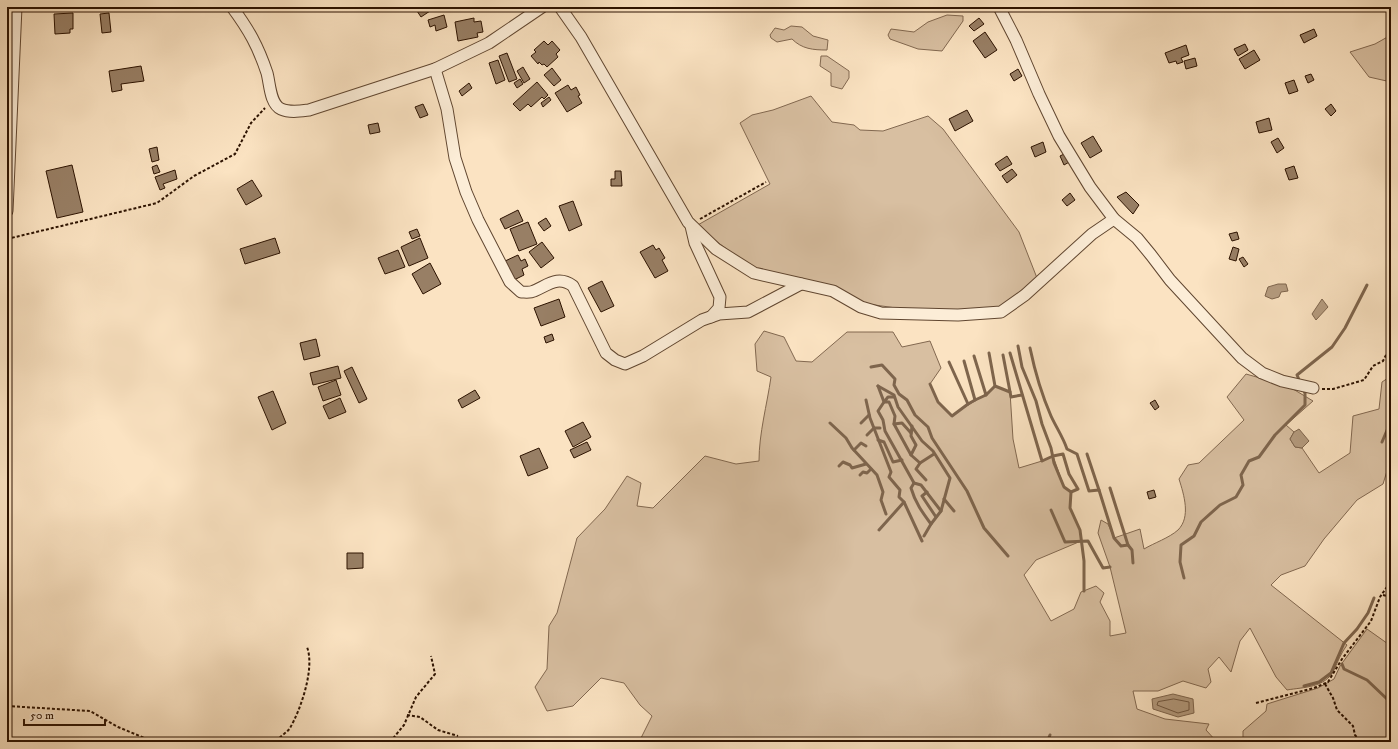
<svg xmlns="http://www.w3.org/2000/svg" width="1398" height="749" font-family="'IM FELL DW Pica',serif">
  <rect width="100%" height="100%" fill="#fbe3c2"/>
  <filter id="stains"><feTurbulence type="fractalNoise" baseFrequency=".005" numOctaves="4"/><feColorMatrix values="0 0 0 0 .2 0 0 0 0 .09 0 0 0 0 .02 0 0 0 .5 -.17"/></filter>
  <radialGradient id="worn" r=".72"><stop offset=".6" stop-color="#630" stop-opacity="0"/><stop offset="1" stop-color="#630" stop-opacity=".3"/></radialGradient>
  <!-- green -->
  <g fill="#d8bfa1" stroke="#826850">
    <path d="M947,15L963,16V21L942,51L918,49L890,39L888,35L891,29L914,32L928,22Z"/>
    <path d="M791,26L802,27L813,36L828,40L827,50C813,50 802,49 792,39L777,42L771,38L770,35L775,28L784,30Z"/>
    <path d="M1391,35V82L1369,77L1350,52L1375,44Z"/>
    <path d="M821,56H827L849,71V78L842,89L831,86V73L820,66Z"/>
    <path d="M811,96L832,122L854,125L860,130L883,131L928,116L943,129L1019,232L1037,278L999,308L972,311L896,308L861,303L759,272L748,265L696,226L770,184L740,123L752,115L773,110Z"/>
    <path d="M764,331L784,337L796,361L812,362L847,332H893L902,347L930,341L941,368L930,384L938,402L952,416C966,405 983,398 995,386L1010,392L1013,439L1019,468L1042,461L1053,456L1064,487L1071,492L1070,508L1080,530L1081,541L1036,560L1024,575L1051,621L1074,609L1081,592L1096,586L1104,593L1100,602L1110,621V636L1126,633L1110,567L1098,533L1101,520L1108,524L1114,538L1140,529L1144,549C1154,543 1169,538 1178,530C1191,517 1184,495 1179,479L1188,465L1199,463L1244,420L1227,397L1246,374L1288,386L1313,401L1286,425L1294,432L1290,439L1295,447L1302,448L1319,473L1350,453L1353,416L1379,409L1382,382L1391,376V467L1387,471L1383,484L1357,500L1324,539L1305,566L1281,575L1271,585L1347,645C1341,653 1338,661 1334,670C1325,688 1304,687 1287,690L1276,677L1250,628L1240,641L1231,672L1219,657L1208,669L1211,682L1206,688L1183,681L1158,691H1133L1137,709L1165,719L1209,724L1206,730L1217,742H645L641,738L652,716L640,705L624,683L601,678L573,706L547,711L535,687L547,669L549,626L557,613L577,538L605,509L627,476L641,483L637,506L653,508L705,456L736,464L759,461C759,433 767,405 771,377L757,371L755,344Z"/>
    <path d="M1367,629L1391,646V684L1386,689L1391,695V742H1243V731L1266,711L1267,704L1318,688L1334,679L1340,666Z"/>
  </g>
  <!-- water -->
  <g fill="#b59c80" stroke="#7e654d">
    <path d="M1278,284H1286L1288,291L1281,292L1279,297L1272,299L1265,296L1268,287Z"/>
    <path d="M1322,299L1328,307L1316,320L1312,314Z"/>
    <path d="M1299,429L1309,441L1302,448L1295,447L1290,439L1294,432Z"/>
    <path d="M1173,694L1193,699L1194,713L1178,717L1153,709L1152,699Z"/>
  </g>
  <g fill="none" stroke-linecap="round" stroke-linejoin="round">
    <!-- shore -->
    <path stroke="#705740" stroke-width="1" d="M1174,699L1189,702V710L1178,713L1157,705L1158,702Z"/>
    <!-- stream -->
    <g stroke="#7e654d" stroke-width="3">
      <path d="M1018,346L1022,367L1036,401L1042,424L1051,448L1054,463L1064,487L1071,492L1070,508L1080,530L1084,561V591"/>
      <path d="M1030,348C1035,372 1041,393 1051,416C1056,427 1063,437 1067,449L1077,454L1089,491L1099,490L1114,538L1121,546L1128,545L1132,550L1133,563"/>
      <path d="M989,353L995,386L1010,392"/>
      <path d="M1010,353L1042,461L1053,456L1063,454L1069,474L1078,489L1071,492"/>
      <path d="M1003,355L1011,397L1022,395"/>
      <path d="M974,356L986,395L995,386"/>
      <path d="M964,361L975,400L986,395"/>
      <path d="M949,362L968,404L975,400"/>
      <path d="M871,367L882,365L895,379L894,385L899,394L907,400L915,415L928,427L932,438L967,491L984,528L1008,556"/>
      <path d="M1300,382L1297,375L1332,347L1345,328L1367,285"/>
      <path d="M930,384L938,402L952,416L968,404"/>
      <path d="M878,386L894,395L898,407L922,441L933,451L950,478L941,511L931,524L924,536"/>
      <path d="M878,386L884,402L878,411L883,420L885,431L914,483L921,485L941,511"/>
      <path d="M894,397H888L884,402H889L895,416L894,424L911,455L920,463L916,469L926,480"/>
      <path d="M866,400L870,418L891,472L889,477L900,490L899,497L904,502L922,541"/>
      <path d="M830,423L846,438L852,448L877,475L883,492L881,500L886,514"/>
      <path d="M861,423L869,415"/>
      <path d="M894,424L902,423L911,433"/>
      <path d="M867,435L874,428H880"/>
      <path d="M878,440L884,442L893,462L902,460"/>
      <path d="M1382,442L1391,421"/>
      <path d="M854,450L861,443L866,446"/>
      <path d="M1087,454L1099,490"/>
      <path d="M911,455L916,445L911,436L912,426"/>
      <path d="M920,463L934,454"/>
      <path d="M839,466L843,462L850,465L852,468L866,464"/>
      <path d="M860,475L863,472L867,473L871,469"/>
      <path d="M914,483L911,488C915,502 922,512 931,524"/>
      <path d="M1110,488L1128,545"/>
      <path d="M927,492L922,496L936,517"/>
      <path d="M944,499L954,511"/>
      <path d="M1051,510L1065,542L1088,541L1103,568L1110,567"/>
      <path d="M879,530L904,502"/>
      <path d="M1184,578L1180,562L1181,545L1194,536L1201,522L1220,505L1236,497L1243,485L1241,475L1249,461L1259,457L1275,435L1305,405V393L1303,389"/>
      <path d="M1342,664L1344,669L1367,680L1387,699"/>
      <path d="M1304,686L1319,682L1331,673L1344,643L1357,629L1368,613L1374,598"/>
      <path d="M1047,742L1050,735"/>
    </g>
  </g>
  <!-- building -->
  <g fill="#987f65" stroke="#2c1200">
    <path d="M424,7H427L430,11L421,17L417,11Z"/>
    <path d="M73,13V29H70V33L55,34L54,14Z"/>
    <path d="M109,13L111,32L102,33L100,14Z"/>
    <path d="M444,15L447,27L436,31L435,25L430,27L428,20Z"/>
    <path d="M474,18V22L481,21L483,32L477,33L478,37L458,41L455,22Z"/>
    <path d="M979,18L984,24L974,31L969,26Z"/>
    <path d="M7,24H10L11,41H7Z"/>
    <path d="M1314,29L1317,36L1304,43L1300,35Z"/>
    <path d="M985,32L997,50L985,58L973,41Z"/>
    <path d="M544,41L548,45L552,41L560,50L556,54L558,57L547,67L544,64L542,65L539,62L538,64L531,56L536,52L534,50Z"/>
    <path d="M1245,44L1248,50L1238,56L1234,49Z"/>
    <path d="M1186,45L1189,55L1181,58L1183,62L1177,64L1176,61L1169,63L1165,53Z"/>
    <path d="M1254,50L1260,60L1245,69L1239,59Z"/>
    <path d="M507,53L517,79L509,82L499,56Z"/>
    <path d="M1195,58L1197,66L1186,69L1184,61Z"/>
    <path d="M498,60L505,80L496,84L489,63Z"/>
    <path d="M141,66L144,81L121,84L122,90L112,92L109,71Z"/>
    <path d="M523,67L530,79L524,83L517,71Z"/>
    <path d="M552,68L561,80L554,86L544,75Z"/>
    <path d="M1018,69L1022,76L1014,81L1010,74Z"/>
    <path d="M1311,74L1314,80L1308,83L1305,76Z"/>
    <path d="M520,79L523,84L517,88L514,83Z"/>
    <path d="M1294,80L1298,91L1289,94L1285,83Z"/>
    <path d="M537,82L548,95L544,99L542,97L531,107L528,104L520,111L513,104Z"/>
    <path d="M469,83L472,88L462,96L459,91Z"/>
    <path d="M568,85L571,90L576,87L580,95L578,96L582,103L567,112L555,93Z"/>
    <path d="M549,97L551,100L543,107L541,103Z"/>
    <path d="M423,104L428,115L420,118L415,107Z"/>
    <path d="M1331,104L1336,111L1331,116L1325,109Z"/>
    <path d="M967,110L973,121L955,131L949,119Z"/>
    <path d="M1269,118L1272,130L1259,133L1256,122Z"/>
    <path d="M378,123L380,132L370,134L368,125Z"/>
    <path d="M1093,136L1102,151L1090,158L1081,143Z"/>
    <path d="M1278,138L1284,148L1277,153L1271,142Z"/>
    <path d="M1043,142L1046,152L1035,157L1031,147Z"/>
    <path d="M157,147L159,160L152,162L149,149Z"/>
    <path d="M1066,153L1071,161L1064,165L1060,156Z"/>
    <path d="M1007,156L1012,164L1000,171L995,164Z"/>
    <path d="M72,165L83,212L57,218L46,171Z"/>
    <path d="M157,165L160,172L154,174L152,167Z"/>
    <path d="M1294,166L1298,178L1289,180L1285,169Z"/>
    <path d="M1012,169L1017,175L1007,183L1002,176Z"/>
    <path d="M175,170L177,179L163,184L165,188L160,190L155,177Z"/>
    <path d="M615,171H621L622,186H611V179H615Z"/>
    <path d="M252,180L262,196L246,205L237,189Z"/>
    <path d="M1126,192L1139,205L1133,214L1117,197Z"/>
    <path d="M1070,193L1075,200L1067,206L1062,200Z"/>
    <path d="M573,201L582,225L569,231L559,206Z"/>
    <path d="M518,210L523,221L505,229L500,219Z"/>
    <path d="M546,218L551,226L544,231L538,223Z"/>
    <path d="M528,222L537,244L519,251L510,229Z"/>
    <path d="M417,229L420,236L412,239L409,232Z"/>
    <path d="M1237,232L1239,239L1232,241L1229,234Z"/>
    <path d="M275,238L280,253L245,264L240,249Z"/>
    <path d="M420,238L428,258L409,266L401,247Z"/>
    <path d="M542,242L554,258L541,268L529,252Z"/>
    <path d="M653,245L656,250L659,248L665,258L662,260L668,271L655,278L640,252Z"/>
    <path d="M1233,247L1239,249L1236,261L1229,259Z"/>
    <path d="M398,250L405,267L385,274L378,258Z"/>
    <path d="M518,255L521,261L525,259L528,266L522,269L524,275L512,281L503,262Z"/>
    <path d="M1243,257L1248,264L1244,267L1239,259Z"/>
    <path d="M430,263L441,284L423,294L412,274Z"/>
    <path d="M602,281L614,306L601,312L588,288Z"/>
    <path d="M559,299L565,317L541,326L534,308Z"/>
    <path d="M552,334L554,340L546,343L544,337Z"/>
    <path d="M316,339L320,356L304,360L300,343Z"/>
    <path d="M338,366L341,378L313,385L310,373Z"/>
    <path d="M352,367L367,399L359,403L344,371Z"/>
    <path d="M336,380L341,395L323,401L318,387Z"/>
    <path d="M475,390L480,398L462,408L458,400Z"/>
    <path d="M273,391L286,423L272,430L258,397Z"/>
    <path d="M340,398L346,412L329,419L323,406Z"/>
    <path d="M1155,400L1159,407L1155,410L1150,403Z"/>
    <path d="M583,422L591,437L573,447L565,431Z"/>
    <path d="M587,442L591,450L574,458L570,450Z"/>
    <path d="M539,448L548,468L528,476L520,456Z"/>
    <path d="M1154,490L1156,497L1149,499L1147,492Z"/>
    <path d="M347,553H363V568L347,569Z"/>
  </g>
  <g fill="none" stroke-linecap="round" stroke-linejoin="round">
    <defs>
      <g id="minor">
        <path d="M232,7C249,30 258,46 267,73C270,84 270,104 281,109C290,113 301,111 309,110L435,69L489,43L542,7"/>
        <path d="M560,7L581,37L688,222L716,249L754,273L833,291L861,307L881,313L958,315L1001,312L1025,295L1092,234L1114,219"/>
        <path d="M999,7L1016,40L1039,94L1059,136L1090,187L1114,219L1137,238L1151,255L1170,280L1242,358L1262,373L1282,381L1313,388"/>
        <path d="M435,69L447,109L455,158L466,192L478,220L510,282L521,292C525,292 530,293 534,291C548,285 558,275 573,286L606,353L615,360L625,364L643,356L702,320L719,314L748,312L801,284"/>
        <path d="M7,211L16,7"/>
        <path d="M691,226L695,243L720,297L719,308L711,317"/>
      </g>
    </defs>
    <!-- minor casing -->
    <use href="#minor" stroke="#604630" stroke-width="13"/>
    <!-- path -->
    <g stroke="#2c1200" stroke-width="2" stroke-dasharray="3 2" stroke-linecap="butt">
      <path d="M700,219L766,182"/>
      <path d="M7,239L157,203L194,176L235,154L251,123L265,108"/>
      <path d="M1322,389H1333L1364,380L1373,366L1383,361L1391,345"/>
      <path d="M1383,595L1391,597"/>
      <path d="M1325,684L1333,698L1337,710L1353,726L1355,735L1361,742"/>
      <path d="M1256,703L1314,688L1328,682L1342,659L1371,621L1380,597L1391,581"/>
      <path d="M7,706L90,711L118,727L154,742"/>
      <path d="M407,715L420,717L438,730L458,736"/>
      <path d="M277,742C280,735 286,734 290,728C301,709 315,668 307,647"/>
      <path d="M390,742L404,725L416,697L435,674L431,656"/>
    </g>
    <!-- minor -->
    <use href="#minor" stroke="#fcedd7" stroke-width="11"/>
  </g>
  <!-- margin -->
  <rect width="1398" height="749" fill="none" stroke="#fbe3c2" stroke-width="24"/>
  <rect x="8" y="8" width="1382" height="733" fill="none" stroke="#2c1200" stroke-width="2"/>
  <rect x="12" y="12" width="1374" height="725" fill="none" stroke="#2c1200"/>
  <!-- scale -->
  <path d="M24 719v6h81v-6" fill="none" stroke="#2c1200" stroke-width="2"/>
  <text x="30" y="719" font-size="12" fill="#2c1200" stroke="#fcedd7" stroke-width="3" paint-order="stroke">50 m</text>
  <rect width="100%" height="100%" filter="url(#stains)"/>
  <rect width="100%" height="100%" fill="url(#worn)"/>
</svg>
